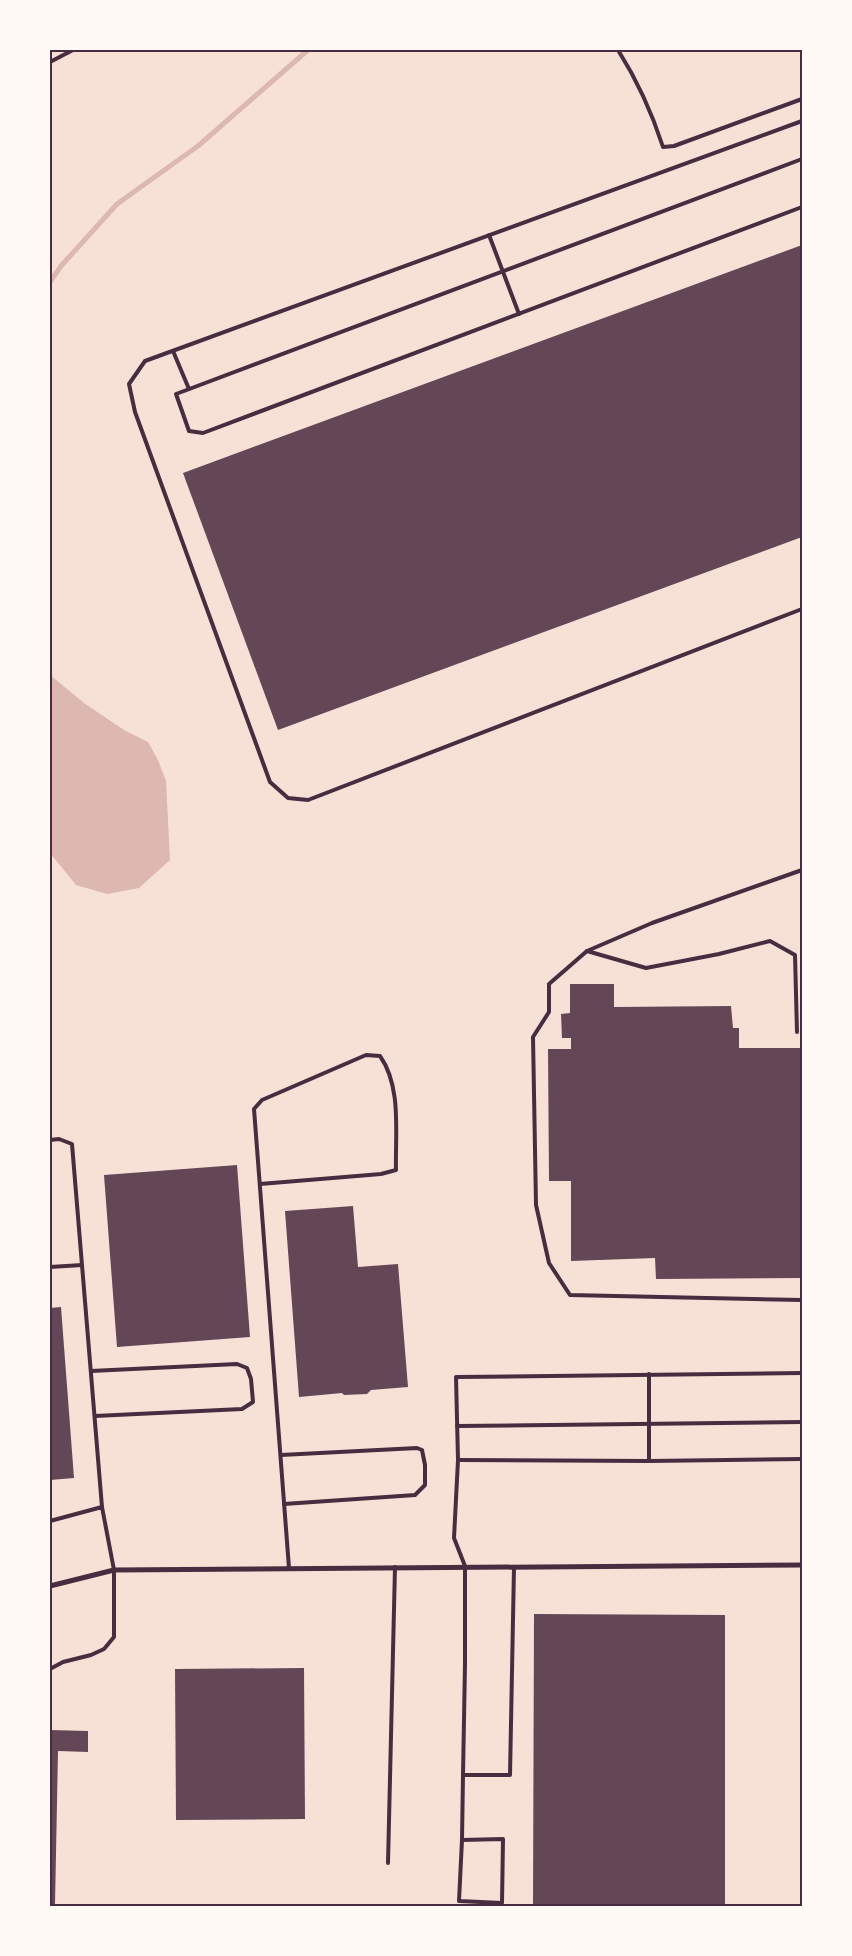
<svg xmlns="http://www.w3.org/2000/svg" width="852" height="1956" font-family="Helvetica,sans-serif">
  <rect width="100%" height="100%" fill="#f7e1d7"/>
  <!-- water -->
  <path fill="#dcb8b0" d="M50,675L84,703L124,730L148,742L158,760L166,781L170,860L139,888L107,894L76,885L50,853Z"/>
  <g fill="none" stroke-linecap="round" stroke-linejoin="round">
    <!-- stream -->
    <path stroke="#dcb8b0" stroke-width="5" d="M50,282L61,266L117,204L198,146L308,50"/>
  </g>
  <!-- building -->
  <g fill="#644757">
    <path d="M802,245V537L278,730L183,473Z"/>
    <path d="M570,984H614V1007L731,1006L733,1028H739V1048H802V1278L656,1279L655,1258L571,1261V1181H549L548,1049H571V1038H562L561,1014L570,1013Z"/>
    <path d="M237,1165L250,1337L117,1347L104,1175Z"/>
    <path d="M353,1206L358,1267L398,1264L408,1387L371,1390L367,1394L344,1395L342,1393L299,1397L285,1211Z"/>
    <path d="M61,1307L74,1478L50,1480V1308Z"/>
    <path d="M534,1614L725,1615V1906H533Z"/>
    <path d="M304,1668L305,1819L176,1820L175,1669Z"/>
    <path d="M50,1730L88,1731V1752L58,1751L55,1905H50Z"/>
  </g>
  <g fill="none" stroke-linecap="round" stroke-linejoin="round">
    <!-- service -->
    <g stroke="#4a2c40" stroke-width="4">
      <path d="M618,50C637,80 652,113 663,147L674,146L802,99"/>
      <path d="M50,62L73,50"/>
      <path d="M802,121L145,361L129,384L135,412L270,782L288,798L308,800L802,609"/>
      <path d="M802,159L176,394L189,431L203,433L802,207"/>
      <path d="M489,235L519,314"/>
      <path d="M173,351L189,389"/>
      <path d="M802,870L652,923L587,951L549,984V1012L533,1037L536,1205L549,1263L570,1295L802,1300"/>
      <path d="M587,951L646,968L719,954L770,941L795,955L797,1032"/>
      <path d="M50,1140L59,1139L72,1144L102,1507"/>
      <path d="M260,1184L381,1174L396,1170C395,1134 402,1087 380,1056L366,1055L262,1100L254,1109L289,1568"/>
      <path d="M50,1267L82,1265"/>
      <path d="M91,1371L237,1364L247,1368L251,1379L253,1402L242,1409L95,1416"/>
      <path d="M457,1426L802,1422"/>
      <path d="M281,1455L417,1448L422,1450L425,1465V1485L415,1495L284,1504"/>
      <path d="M458,1460L649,1461V1374"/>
      <path d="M649,1461L802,1459"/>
      <path d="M50,1521L102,1507L114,1570V1637L104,1649L91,1655L63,1662L50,1669"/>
      <path d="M463,1775L465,1664V1566L454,1538L458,1460L456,1377L802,1373"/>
      <path d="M462,1840L459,1901L502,1903L503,1839L462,1840L463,1775H510L514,1567"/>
      <path d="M388,1863L395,1567"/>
    </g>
    <!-- minor -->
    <path stroke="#4a2c40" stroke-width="5" d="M50,1586L114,1570L802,1565"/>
  </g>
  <!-- border -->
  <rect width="852" height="1956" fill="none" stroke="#fffaf5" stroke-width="102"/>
  <rect x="51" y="51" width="750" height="1854" fill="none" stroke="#4a2c40" stroke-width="2"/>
</svg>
